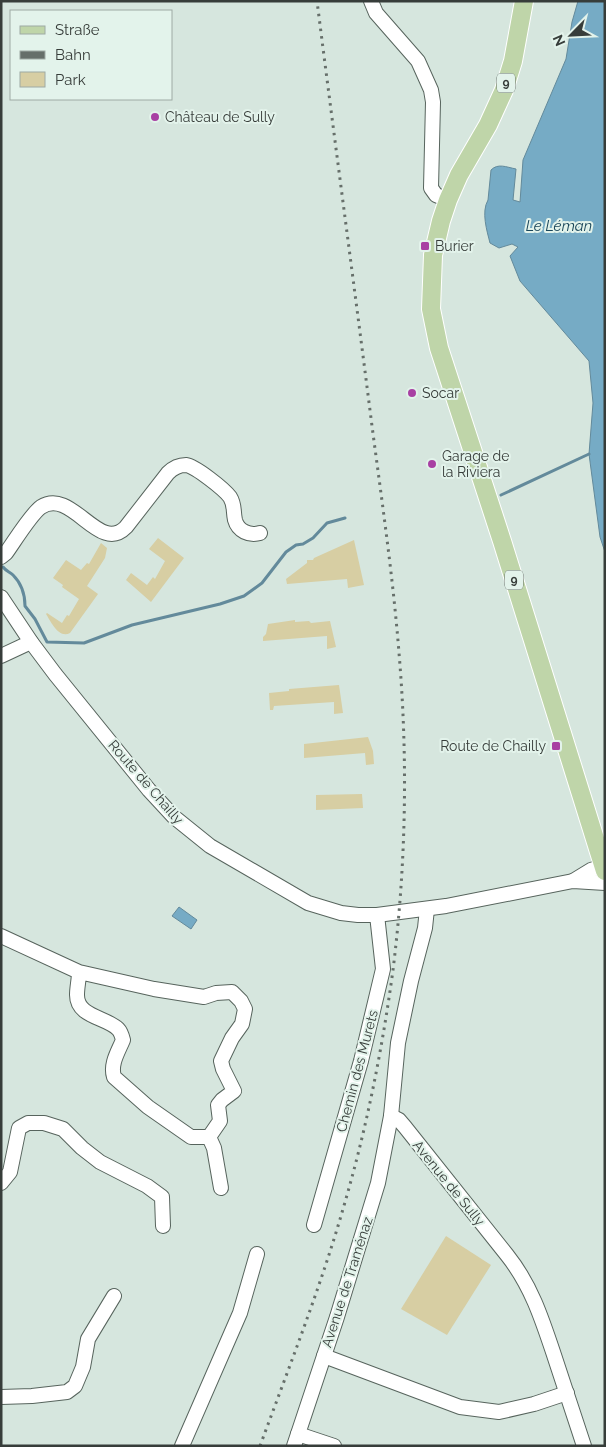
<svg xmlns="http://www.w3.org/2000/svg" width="606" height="1447" font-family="Raleway,sans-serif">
  <rect width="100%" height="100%" fill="#d6e6de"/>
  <!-- green -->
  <g fill="#d7cea3">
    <path d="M158,538L184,558L151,602L126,580L131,573L147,585L153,577L155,579L165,561L149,549Z"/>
    <path d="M354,540L364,585L348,588L347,579L287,584L286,579L307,563V560H313L314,558Z"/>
    <path d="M101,543L107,548L105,558L87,586L98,594L70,633C59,639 51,622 46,614L47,613L62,623L67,615L69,616L79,599L62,587L63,585L53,578L66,560L81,570L87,563L89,564Z"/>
    <path d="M295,620V622L309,621L311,623L330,621L336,647L327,649V636L263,641V637L266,634L268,624Z"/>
    <path d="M339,685L343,713L334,714V702L274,706L273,710H270L269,693L289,691V689Z"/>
    <path d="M368,737L373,751L374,764L366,765L365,753L304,758V744Z"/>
    <path d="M362,794L363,808L316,810V795Z"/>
    <path d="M446,1236L491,1265L447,1335L401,1309Z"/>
  </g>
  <!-- water -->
  <g fill="#76abc5" stroke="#638a9b">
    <path d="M578,1H605V552L600,537L589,454L593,403L589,361L520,281L510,256L518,247L512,244L499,248L490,243C487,231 481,212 488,200L491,170C498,163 506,167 516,169L513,200L520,202L523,160L566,59L572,22Z"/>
    <path d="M179,907L197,920L191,929L172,916Z"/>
  </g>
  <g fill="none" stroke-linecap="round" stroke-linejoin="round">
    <!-- stream -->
    <g stroke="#638a9b" stroke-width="3">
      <path d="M501,495L589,454"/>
      <path d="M3,567C6,571 10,572 13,575C21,583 25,595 25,606L35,619L47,642L84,643L132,625L220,604L244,596L262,583L286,552L296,545L303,544L313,538L327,523L345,518"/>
    </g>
    <defs>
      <g id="minor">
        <path d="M371,1L376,13L418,61L431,90L433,102L431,188L436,195L448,200"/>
        <path d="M1,557L6,553C14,542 31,514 41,507C72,487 99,555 126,527L168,473C173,468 178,465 186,465C195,466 224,489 230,497C235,505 233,511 235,520C238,531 249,536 260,533"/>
        <path d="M1,597L31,642L55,674L149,790L174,817L210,846L308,903L341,913L358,915H377L446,906L573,881L605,883"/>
        <path d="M1,656L31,642"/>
        <path d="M573,881L591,870L603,866"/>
        <path d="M1,936L79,972L154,989L204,997L216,993L232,992L241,1001L245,1009L242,1024L232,1038L221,1061L223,1069L234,1091L222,1100L218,1105L220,1121L209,1137H191L148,1107L114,1077C110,1064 118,1052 123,1040C122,1036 121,1032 118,1029C106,1017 77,1017 77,995C77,987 79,980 79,972"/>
        <path d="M391,1116L399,1120L405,1127L507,1255C531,1285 542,1319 554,1355C564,1385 574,1415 584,1446"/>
        <path d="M209,1137L214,1148L221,1188"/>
        <path d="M1,1183L10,1172L19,1128L28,1123H44L63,1129L82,1148L100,1162L147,1186L162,1197L163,1226"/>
        <path d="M314,1225L361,1061L383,969L377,915"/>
        <path d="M324,1356L460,1407L499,1412L534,1404L567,1393"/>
        <path d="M1,1397L32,1396L67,1392L75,1386L83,1367L88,1339L114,1296"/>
        <path d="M298,1434L334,1446"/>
        <path d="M182,1446L240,1313L257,1254"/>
        <path d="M294,1446L337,1317L378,1183L391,1116L398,1043L411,981L425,928L427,909"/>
      </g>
      <path id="major" d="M524,1L513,61L504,90L488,125L459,175L448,200L441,221L433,255L431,309L439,348L502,541L605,871"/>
    </defs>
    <!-- minor casing -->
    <use href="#minor" stroke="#57645d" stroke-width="16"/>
    <!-- major casing -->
    <use href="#major" stroke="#fff" stroke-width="20"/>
    <!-- minor -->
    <use href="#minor" stroke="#fff" stroke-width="14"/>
    <!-- major -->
    <use href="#major" stroke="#bfd5a9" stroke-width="18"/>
    <!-- rail -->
    <path stroke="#666f6a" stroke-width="3" stroke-dasharray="2.5 5" stroke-linecap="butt" d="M260,1446C289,1367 320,1289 343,1209C366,1131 382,1051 393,970C406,865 408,759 399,653C393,577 382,502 372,426C354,284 335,143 317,1"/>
  </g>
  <!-- markers -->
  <g fill="#a840a3" stroke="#e3f3eb" stroke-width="2">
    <circle cx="155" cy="117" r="5"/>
    <rect x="420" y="241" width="10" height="10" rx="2.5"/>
    <circle cx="412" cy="393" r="5"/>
    <circle cx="432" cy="464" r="5"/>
    <rect x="551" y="741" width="10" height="10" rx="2.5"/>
  </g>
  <g text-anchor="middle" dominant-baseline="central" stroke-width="4" stroke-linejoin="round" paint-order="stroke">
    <!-- shield labels -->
    <g fill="#e3f3eb" stroke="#6b746f" stroke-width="1">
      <rect x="497" y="73.5" width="18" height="19" rx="4"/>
      <rect x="505" y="570.5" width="18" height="19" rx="4"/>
    </g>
    <g font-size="12" font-weight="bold" fill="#373d3a">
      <text x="506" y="83">9</text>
      <text x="514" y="580">9</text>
    </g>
    <!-- poi labels -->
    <g font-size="14" fill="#373d3a" stroke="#e3f3eb" text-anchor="start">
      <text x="165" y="117">Château de Sully</text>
      <text x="435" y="246">Burier</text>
      <text x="422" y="393">Socar</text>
      <text x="442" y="456">Garage de<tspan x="442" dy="16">la Riviera</tspan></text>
      <text x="546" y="746" text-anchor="end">Route de Chailly</text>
    </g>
    <!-- street labels -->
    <g font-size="14" fill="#373d3a" stroke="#e3f3eb">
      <text transform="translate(146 782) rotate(49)">Route de Chailly</text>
      <text transform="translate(357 1071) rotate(-75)">Chemin des Murets</text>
      <text transform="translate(449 1183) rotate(51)">Avenue de Sully</text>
      <text transform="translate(347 1282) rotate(-72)">Avenue de Traménaz</text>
    </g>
    <!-- water labels -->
    <g font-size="15" font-style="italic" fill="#194559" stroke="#e3f3eb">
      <text x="559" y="226">Le Léman</text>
    </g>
  </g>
  <!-- border -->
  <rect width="606" height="1447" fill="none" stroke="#373d3a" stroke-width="5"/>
  <!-- legend -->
  <rect x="10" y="10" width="162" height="90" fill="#e3f3eb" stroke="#9eaaa4"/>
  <rect x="20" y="26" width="25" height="8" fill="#bfd5a9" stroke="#9eaaa4"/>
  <text x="55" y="35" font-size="15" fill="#373d3a">Straße</text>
  <rect x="20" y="51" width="25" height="8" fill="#666f6a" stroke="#9eaaa4"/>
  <text x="55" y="60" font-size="15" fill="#373d3a">Bahn</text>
  <rect x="20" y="72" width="25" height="15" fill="#d7cea3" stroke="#9eaaa4"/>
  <text x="55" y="85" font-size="15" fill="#373d3a">Park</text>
  <!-- north arrow -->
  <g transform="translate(571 35) rotate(246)" stroke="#e3f3eb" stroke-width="4" paint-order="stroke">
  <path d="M0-4L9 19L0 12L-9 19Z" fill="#373d3a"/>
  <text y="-8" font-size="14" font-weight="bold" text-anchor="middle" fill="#373d3a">N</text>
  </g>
</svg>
